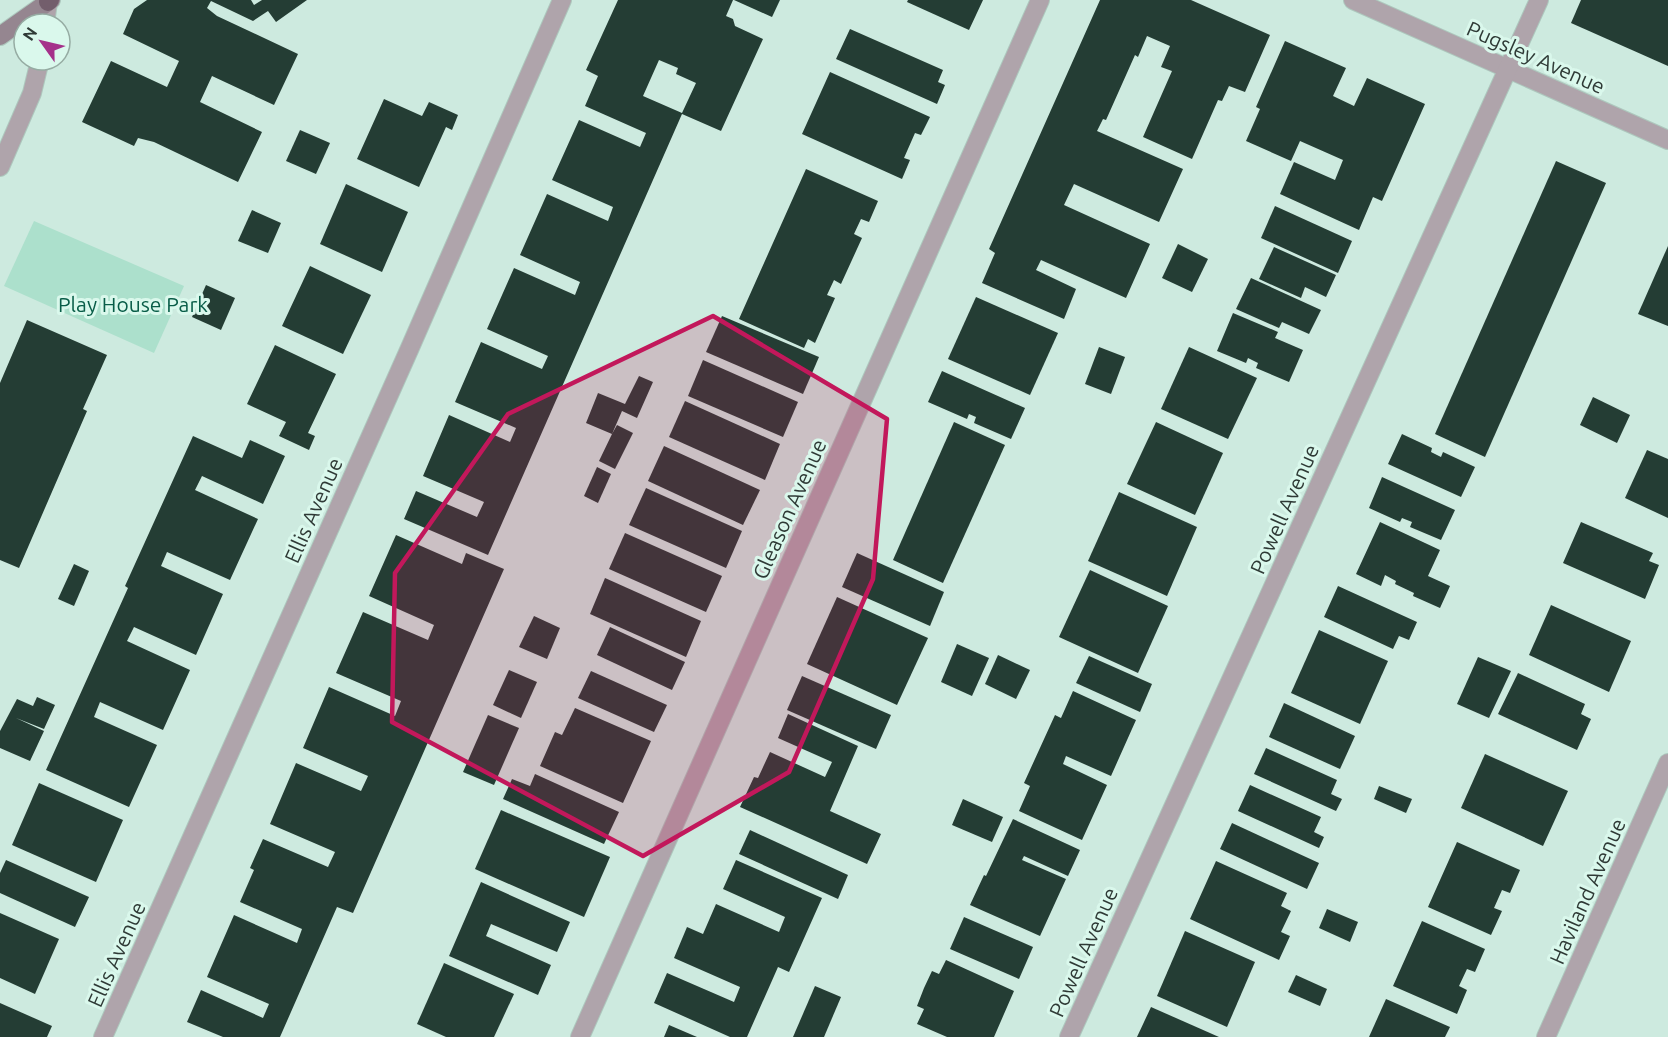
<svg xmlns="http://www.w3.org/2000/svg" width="1668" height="1037" font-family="Ubuntu,sans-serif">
  <rect width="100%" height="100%" fill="#cdeadf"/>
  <!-- green -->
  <path fill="#ace0cc" d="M34,221L184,286L154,353L4,286Z"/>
  <!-- building -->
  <g fill="#243d34" fill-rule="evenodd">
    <path d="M147,0H251L254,5L262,0H307L276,22L268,11L253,21L211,1L207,8L217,16L298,54L274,105L212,76L200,102L262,132L238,182L154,142L138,138L134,146L82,122L111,61L167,87L179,61L123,34L134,9Z"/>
    <path d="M618,0H733L726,16L733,19L735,26L763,39L721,131L682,114L488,555L404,519L416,491L477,517L484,502L423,476L449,415L510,442L516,428L455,402L481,342L542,369L548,356L487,329L514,268L575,295L580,282L520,255L547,194L608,221L613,207L552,180L579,120L640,147L646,133L585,106L598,76L586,70ZM659,60L678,68L676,74L696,83L682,113L643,96Z"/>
    <path d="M734,0H780L772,17Z"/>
    <path d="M908,0H983L969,30L907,2Z"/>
    <path d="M1100,0H1191L1270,35L1245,92L1229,86L1222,101L1218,100L1192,159L1143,137L1172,71L1161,67L1170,46L1147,36L1138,57L1135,55L1106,120L1103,119L1097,131L1183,169L1159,222L1074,184L1064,205L1150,244L1126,298L1041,260L1036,270L1076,289L1064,319L982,283L995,253L989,249Z"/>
    <path d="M1581,0H1668V66L1571,23Z"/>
    <path d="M850,29L943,70L938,82L945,85L937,104L836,59Z"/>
    <path d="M1285,41L1346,68L1333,96L1354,106L1367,78L1425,104L1382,201L1373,197L1359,230L1280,194L1294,162L1335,180L1343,160L1300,141L1291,161L1246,141L1260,109L1256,107Z"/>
    <path d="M830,72L930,117L921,135L915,133L904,158L910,160L902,179L802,134Z"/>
    <path d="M384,99L422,116L429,102L458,115L452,130L446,127L419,187L357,159Z"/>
    <path d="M300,130L330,143L316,174L286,161Z"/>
    <path d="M1556,161L1606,183L1485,457L1435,434Z"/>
    <path d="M806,169L878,201L869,222L861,219L854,234L862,238L841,284L834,280L827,295L835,298L815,343L808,339L804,348L739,319Z"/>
    <path d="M346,184L408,212L382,272L320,244Z"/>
    <path d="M1275,206L1352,241L1338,273L1261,238Z"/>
    <path d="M252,210L281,223L268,253L238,241Z"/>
    <path d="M1178,244L1208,259L1192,292L1162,278Z"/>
    <path d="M1668,246V326L1638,314Z"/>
    <path d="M1274,247L1336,275L1326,297L1305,287L1301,298L1259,279Z"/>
    <path d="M310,266L371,295L343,354L282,326Z"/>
    <path d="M1251,278L1321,310L1309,334L1282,322L1279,328L1236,309Z"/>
    <path d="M206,285L235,298L221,330L192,317Z"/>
    <path d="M976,297L1058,333L1030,395L948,359Z"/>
    <path d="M1233,313L1278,332L1275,338L1303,350L1289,382L1256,368L1258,363L1248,358L1246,363L1217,351Z"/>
    <path d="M722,316L819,357L803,394L706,352Z"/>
    <path d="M27,320L107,355L83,409L87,411L19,568L0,560V383Z"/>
    <path d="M275,345L336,374L308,433L315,436L309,450L279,436L286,422L247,404Z"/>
    <path d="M1099,347L1125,357L1111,394L1085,384Z"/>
    <path d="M1189,347L1257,378L1228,439L1161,409Z"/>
    <path d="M703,360L798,402L783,437L688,396Z"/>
    <path d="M942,371L1025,408L1011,439L974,423L976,417L969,414L967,419L928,402Z"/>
    <path d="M639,376L653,382L637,418L622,411L612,434L617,425L633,433L615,469L599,461L612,434L586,423L598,393L625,404Z"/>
    <path d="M1593,397L1630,415L1617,443L1580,425Z"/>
    <path d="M685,401L780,444L765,480L669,437Z"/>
    <path d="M954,422L1005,445L943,583L893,560Z"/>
    <path d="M1156,422L1223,453L1195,515L1127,484Z"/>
    <path d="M1402,434L1432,448L1431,452L1441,457L1443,452L1475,467L1461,497L1388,464Z"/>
    <path d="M193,436L242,458L250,440L285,456L263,504L202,476L195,490L258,519L230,580L167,552L161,566L223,594L196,655L134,627L127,641L190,670L163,730L100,702L94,717L157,745L129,807L46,770L128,588L125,586Z"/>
    <path d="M664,446L760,490L743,525L648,481Z"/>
    <path d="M1647,450L1668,459V518L1625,498Z"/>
    <path d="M597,467L611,474L598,503L584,496Z"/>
    <path d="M1382,477L1455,510L1441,540L1410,527L1412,522L1402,518L1400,522L1369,508Z"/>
    <path d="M646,488L742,531L726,568L629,525Z"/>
    <path d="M1119,492L1197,527L1167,596L1088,561Z"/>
    <path d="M1380,522L1440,550L1428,576L1450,586L1440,608L1413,596L1414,593L1395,584L1396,581L1385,575L1381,586L1356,574Z"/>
    <path d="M1581,522L1653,553L1649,561L1659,565L1645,599L1563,563Z"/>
    <path d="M625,533L722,576L706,612L609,569Z"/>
    <path d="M396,535L462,564L466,553L504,569L353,913L337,907L280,1037H223L187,1022L201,990L263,1018L269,1004L207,977L234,915L297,943L302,929L240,902L254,870L250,868L263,839L328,867L335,852L270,824L296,763L361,791L368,776L303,748L329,687L395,716L401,701L336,673L363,612L428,640L434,625L369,596Z"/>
    <path d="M857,553L944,592L930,626L842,587Z"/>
    <path d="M74,564L89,571L74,606L58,599Z"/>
    <path d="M1090,570L1168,606L1138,673L1059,637Z"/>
    <path d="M605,578L701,621L686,657L590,614Z"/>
    <path d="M1338,586L1417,622L1409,640L1399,636L1393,649L1324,617Z"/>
    <path d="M837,597L928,638L897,705L807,664Z"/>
    <path d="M1551,605L1631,641L1609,692L1529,655Z"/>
    <path d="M534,616L560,628L547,659L519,647Z"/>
    <path d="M610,627L685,662L672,690L597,655Z"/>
    <path d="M1319,630L1388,661L1360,724L1291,693Z"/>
    <path d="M957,644L989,658L972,696L941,682Z"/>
    <path d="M998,655L1030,670L1016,699L985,684Z"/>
    <path d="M1089,656L1152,684L1140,712L1076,683Z"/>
    <path d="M1478,657L1511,671L1489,718L1457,704Z"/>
    <path d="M509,670L537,682L521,718L493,705Z"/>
    <path d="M591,671L667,705L654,732L578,698Z"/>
    <path d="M1518,673L1585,704L1581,714L1591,719L1577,750L1498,714Z"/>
    <path d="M802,676L891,715L876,749L787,710Z"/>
    <path d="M1073,691L1136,720L1111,776L1066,756L1063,764L1107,785L1082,840L1019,811L1030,786L1024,783L1055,715L1061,718Z"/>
    <path d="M37,697L55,705L44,729L16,718L44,731L30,761L0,748V731L17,699L33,706Z"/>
    <path d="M1284,703L1355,736L1340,769L1269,737Z"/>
    <path d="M575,708L651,741L623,803L540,766L555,732L562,735Z"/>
    <path d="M788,714L858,746L830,811L881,834L867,864L740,807L754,777L758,778L770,752L825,777L832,762L778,738Z"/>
    <path d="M488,715L519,728L494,785L463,772Z"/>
    <path d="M1266,748L1337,780L1331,794L1342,799L1336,811L1254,774Z"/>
    <path d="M1485,754L1568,791L1543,846L1461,808Z"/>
    <path d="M535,774L619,812L604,844L503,799L512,779L530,786Z"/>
    <path d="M39,783L123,820L96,882L12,845Z"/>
    <path d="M1250,785L1321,817L1314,832L1324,837L1319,848L1238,811Z"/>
    <path d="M1379,786L1412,799L1406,813L1374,799Z"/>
    <path d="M963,799L1003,817L992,842L952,825Z"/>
    <path d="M501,810L610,857L584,917L475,869Z"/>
    <path d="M1013,819L1080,850L1068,876L1024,856L1022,860L1066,879L1040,936L970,905L984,875L986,876Z"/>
    <path d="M1232,823L1319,863L1307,889L1220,849Z"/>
    <path d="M750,830L848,875L838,899L739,854Z"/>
    <path d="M1457,842L1520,870L1510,893L1502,890L1494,908L1502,911L1491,935L1428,907Z"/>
    <path d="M6,860L89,897L75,927L0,893V873Z"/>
    <path d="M736,860L822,898L789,972L778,967L747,1037H730L654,1003L667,973L734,1002L740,987L674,958L687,927L703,934L716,904L779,932L785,917L723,889Z"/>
    <path d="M1216,861L1287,893L1281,906L1291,911L1281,932L1290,936L1279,960L1190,919Z"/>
    <path d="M481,882L570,922L557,952L491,924L486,936L551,965L538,995L449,956Z"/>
    <path d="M1327,909L1358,922L1350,942L1319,928Z"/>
    <path d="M0,913L59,939L35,994L0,978Z"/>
    <path d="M964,917L1033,947L1019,979L950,949Z"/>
    <path d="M1422,921L1485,949L1475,972L1467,969L1459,986L1467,990L1457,1014L1393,986Z"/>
    <path d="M1185,931L1255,962L1227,1027L1157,996Z"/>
    <path d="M946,960L1014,991L994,1037H947L917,1024L924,1009L917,1006L924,988L932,971L939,974Z"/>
    <path d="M444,963L514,994L494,1037H446L417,1024Z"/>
    <path d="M1296,975L1327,989L1320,1006L1288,992Z"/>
    <path d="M815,986L841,997L824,1037H793Z"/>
    <path d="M1386,999L1450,1027L1445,1037H1369Z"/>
    <path d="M0,1003L52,1026L47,1037H0Z"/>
    <path d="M1151,1007L1219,1037H1137Z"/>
    <path d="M669,1025L697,1037H664Z"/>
  </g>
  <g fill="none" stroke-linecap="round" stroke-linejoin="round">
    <defs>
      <g id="street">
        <path d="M1353,0L1668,140"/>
        <path d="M45,24L48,2"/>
        <path d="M0,167L32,93L40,60"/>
        <path d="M103,1037L409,350L562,0"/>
        <path d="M580,1037L1040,0"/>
        <path d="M1069,1037L1539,0"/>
        <path d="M1546,1037L1668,763"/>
      </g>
      <path id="secondary" d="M0,36L51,0"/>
      <path id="highway" d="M48,2L50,0"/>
    </defs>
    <!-- street casing -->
    <use href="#street" stroke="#adc7bd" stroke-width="20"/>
    <!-- secondary casing -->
    <use href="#secondary" stroke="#adc7bd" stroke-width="20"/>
    <!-- highway casing -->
    <use href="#highway" stroke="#adc7bd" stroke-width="20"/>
    <!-- street -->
    <use href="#street" stroke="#afa4ab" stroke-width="18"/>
    <!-- secondary -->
    <use href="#secondary" stroke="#958690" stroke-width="18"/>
    <!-- highway -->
    <use href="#highway" stroke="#735e6c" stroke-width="18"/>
  </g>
  <!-- marked area -->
  <path fill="#c2185b" fill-opacity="0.2" stroke="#c2185b" stroke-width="4.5" stroke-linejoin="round" d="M713,316L887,419L873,579L789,772L643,856L392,722L395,573L508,414Z"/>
  <g text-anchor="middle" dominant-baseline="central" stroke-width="6" stroke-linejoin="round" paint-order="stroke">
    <!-- street labels -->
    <g font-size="21" fill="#2f3a36" stroke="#daf8ec">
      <text transform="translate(1536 57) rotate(24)">Pugsley Avenue</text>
      <text transform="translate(789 509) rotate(-66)">Gleason Avenue</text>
      <text transform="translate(1284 509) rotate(-66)">Powell Avenue</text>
      <text transform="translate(313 510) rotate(-66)">Ellis Avenue</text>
      <text transform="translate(1587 891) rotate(-66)">Haviland Avenue</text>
      <text transform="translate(1083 952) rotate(-66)">Powell Avenue</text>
      <text transform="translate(116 954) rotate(-66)">Ellis Avenue</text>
    </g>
    <!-- park labels -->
    <g font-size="21" fill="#095d48" stroke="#daf8ec">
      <text x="133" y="304">Play House Park</text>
    </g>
  </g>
  <!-- north arrow -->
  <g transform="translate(42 42) rotate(304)"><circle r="28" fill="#daf8ec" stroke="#96aca3" stroke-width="1.5"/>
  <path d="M0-4.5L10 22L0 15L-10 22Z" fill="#a5308a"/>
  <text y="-9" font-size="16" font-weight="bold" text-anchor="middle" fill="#2f3a36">N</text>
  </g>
</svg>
